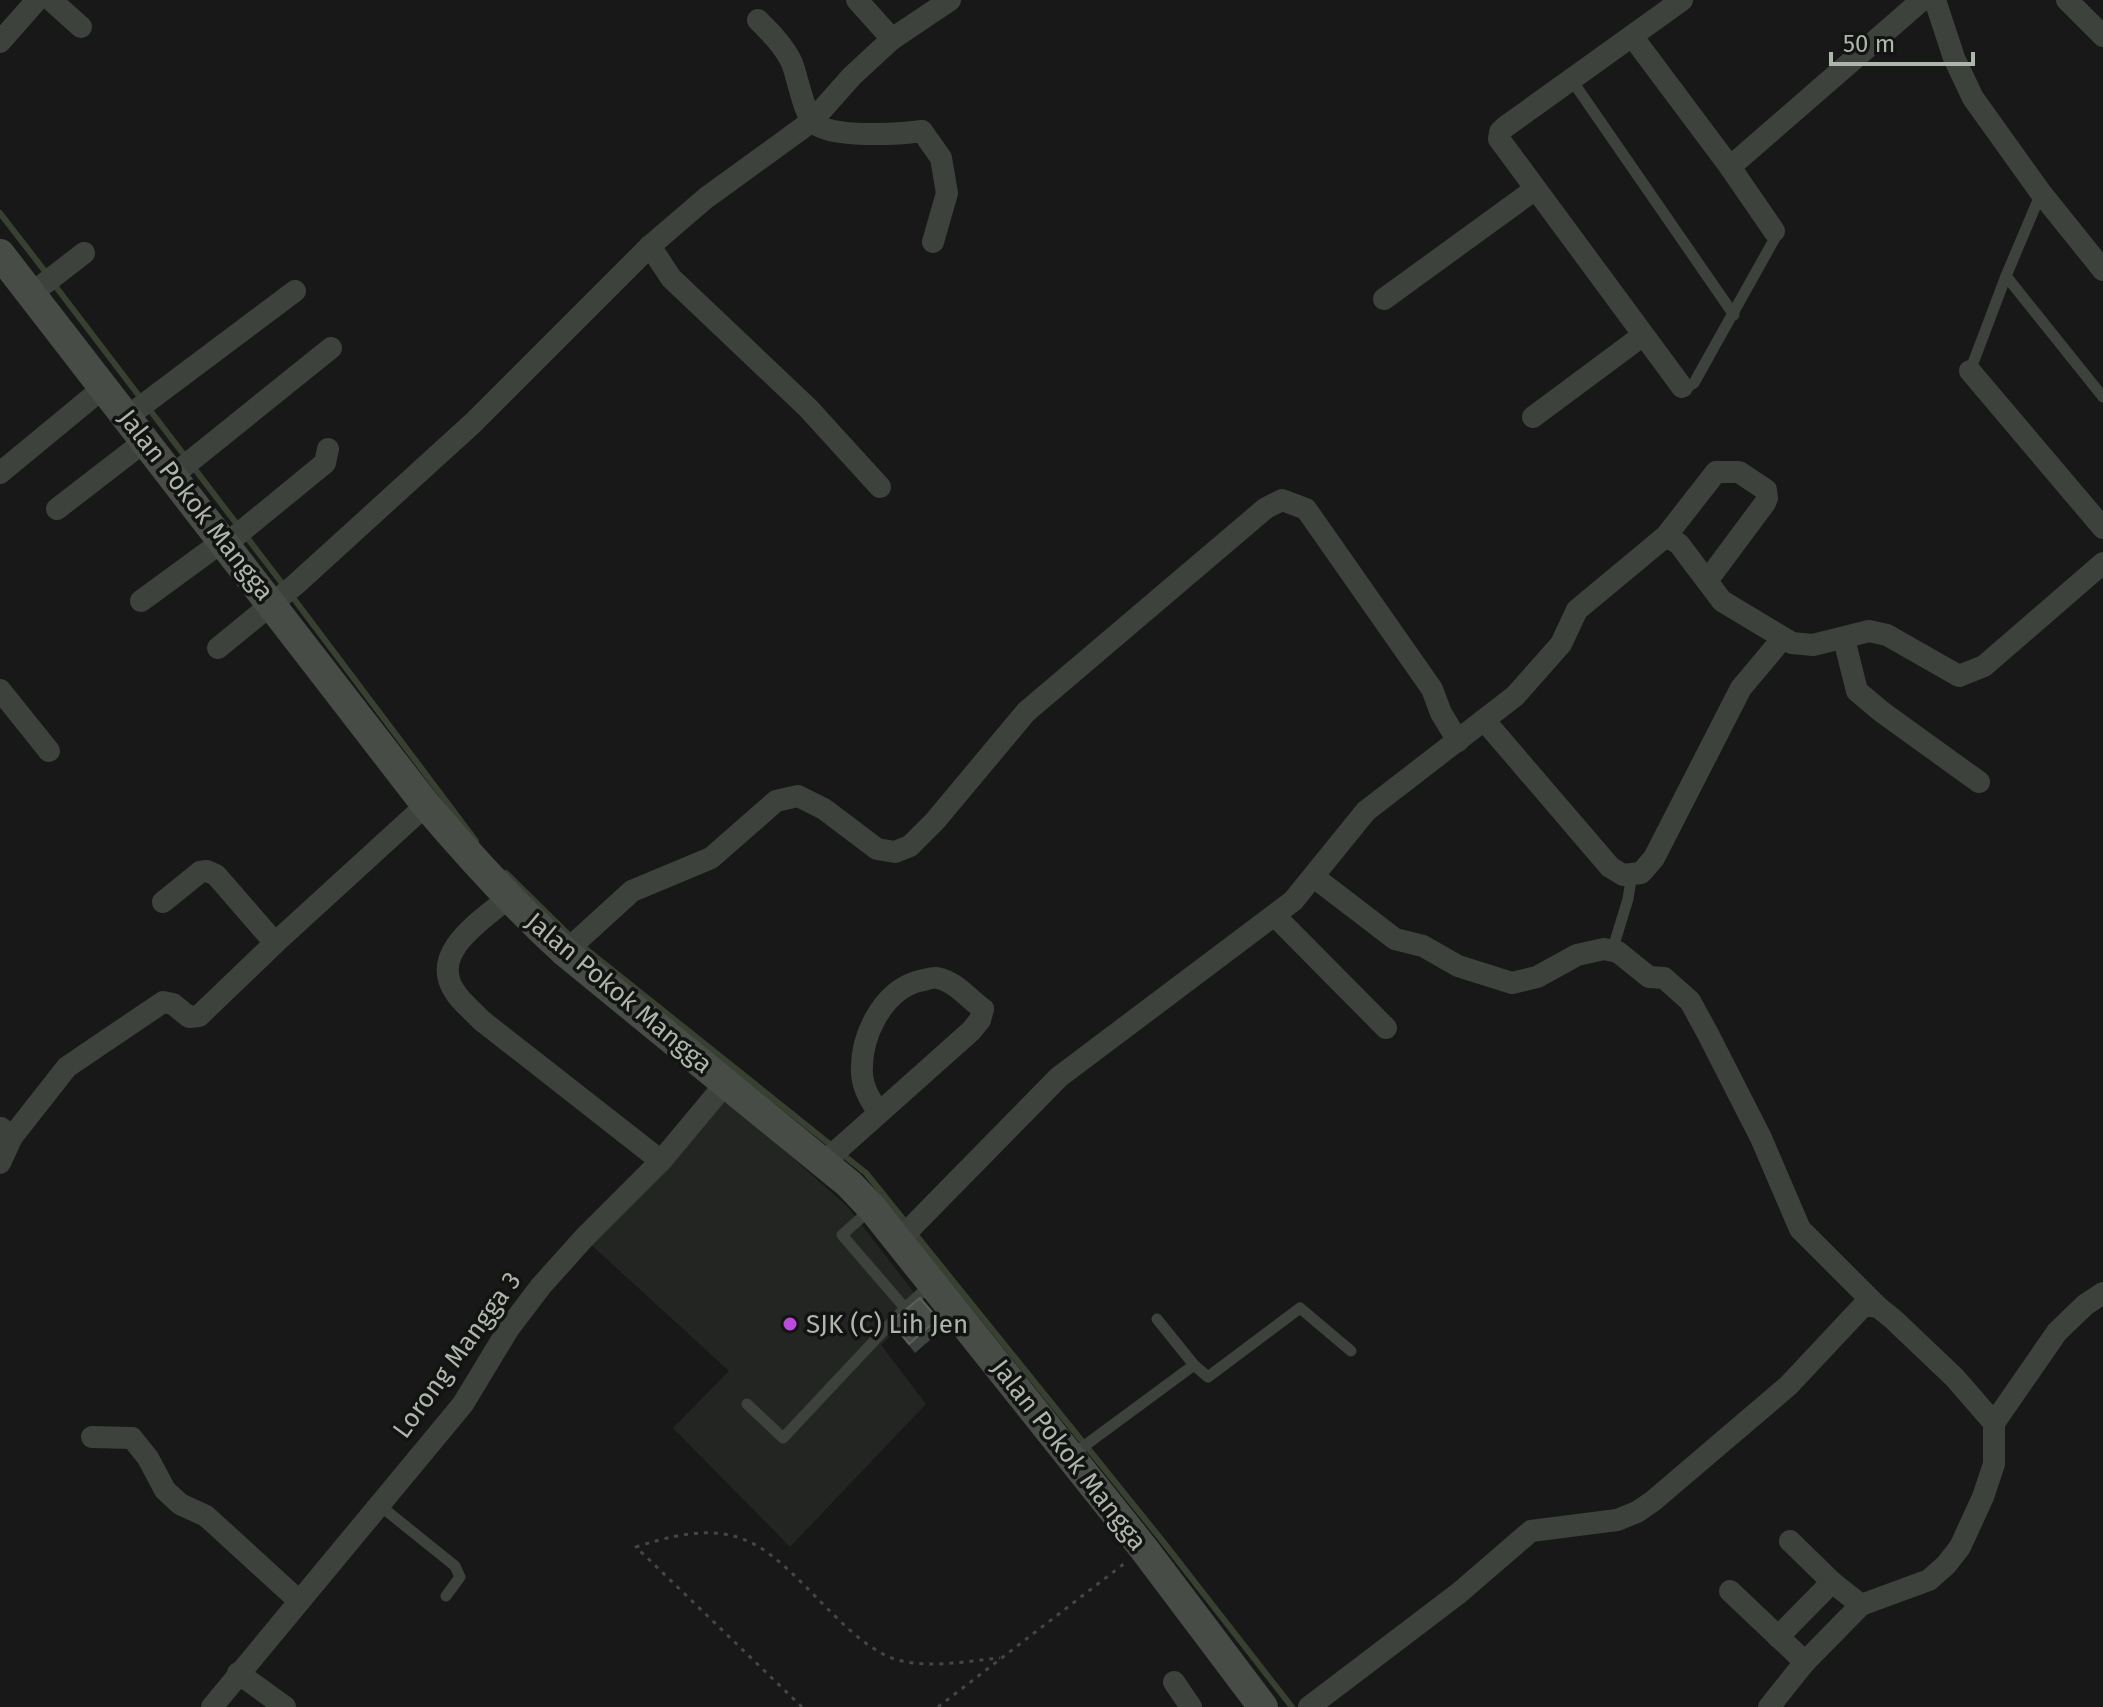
<svg xmlns="http://www.w3.org/2000/svg" width="2103" height="1707" font-family="'Fira Sans',sans-serif">
  <rect width="100%" height="100%" fill="#171817"/>
  <!-- built -->
  <path fill="#232523" d="M723,1096L847,1206L923,1304L881,1345L926,1404L790,1547L673,1428L729,1371L587,1241Z"/>
  <g fill="none" stroke-linecap="round" stroke-linejoin="round">
    <!-- stream -->
    <g stroke="#384032" stroke-width="6">
      <path d="M0,213L47,274"/>
      <path d="M53,283L284,586"/>
      <path d="M291,595L476,841"/>
      <path d="M506,873L572,938"/>
      <path d="M581,945L866,1173L1161,1539L1292,1707"/>
    </g>
    <!-- path -->
    <g stroke="#434942" stroke-width="3" stroke-dasharray="4 6" stroke-linecap="butt">
      <path d="M802,1707L636,1547C748,1510 766,1549 841,1622C858,1638 879,1656 902,1661C933,1668 968,1661 1000,1658"/>
      <path d="M938,1707L1125,1563"/>
    </g>
    <!-- service -->
    <g stroke="#3d423d" stroke-width="11">
      <path d="M1571,79L1734,315"/>
      <path d="M2006,276L2103,397"/>
      <path d="M1970,371L2006,276L2041,193"/>
      <path d="M1682,387H1688L1694,383L1775,238L1774,231"/>
      <path d="M1612,951L1628,899L1632,874"/>
      <path d="M905,1308L932,1283"/>
      <path d="M1157,1319L1194,1365L1208,1377L1300,1308L1351,1351"/>
      <path d="M747,1404L783,1438L905,1308L842,1235L872,1208"/>
      <path d="M1072,1455L1194,1365"/>
      <path d="M378,1504L455,1566L460,1577L446,1596"/>
    </g>
    <!-- minor -->
    <g stroke="#3d423d" stroke-width="22">
      <path d="M51,0L81,27"/>
      <path d="M857,0L892,39"/>
      <path d="M1935,0L1954,58L1973,98L2041,193L2103,270"/>
      <path d="M2067,0L2103,36"/>
      <path d="M758,20C771,33 784,46 792,63C798,79 803,110 813,122C829,139 900,134 922,131L941,158L947,193L933,242"/>
      <path d="M1632,36L1730,167L1774,231"/>
      <path d="M0,42L37,0"/>
      <path d="M1730,167L1922,0"/>
      <path d="M650,246L671,278L808,408L880,487"/>
      <path d="M31,294L84,253"/>
      <path d="M1384,299L1534,190"/>
      <path d="M1970,371L2103,528"/>
      <path d="M1682,387L1499,139L1500,132L1505,127L1682,0"/>
      <path d="M127,417L295,291"/>
      <path d="M1533,417L1642,336"/>
      <path d="M0,473L103,388"/>
      <path d="M172,476L331,348"/>
      <path d="M57,509L145,441"/>
      <path d="M1666,536L1716,472H1739L1766,490L1767,498L1765,503L1707,581"/>
      <path d="M226,544L325,463L328,449"/>
      <path d="M141,601L223,541"/>
      <path d="M1844,639L1857,691L1882,712L1979,782"/>
      <path d="M218,648L295,585L473,423L650,246L706,198L812,121L852,76L892,39L950,0"/>
      <path d="M0,690L49,751"/>
      <path d="M1484,720L1610,867L1623,875L1641,873L1654,858L1741,688L1783,638"/>
      <path d="M1314,877L1395,939L1423,946L1458,966L1512,983L1537,977L1577,955L1604,949L1618,952L1649,977L1664,978L1690,1001L1708,1034L1761,1138L1800,1229L1878,1307"/>
      <path d="M508,898C483,920 428,952 455,992C461,1002 473,1011 481,1020L661,1161"/>
      <path d="M163,902L200,872L207,871L216,875L275,943"/>
      <path d="M1275,916L1386,1028"/>
      <path d="M565,952L632,891L711,858L776,801L798,796L824,809L877,849L895,852L910,846L935,821L1026,712L1266,508L1282,500L1306,509L1432,689L1441,713L1458,741"/>
      <path d="M12,1137L67,1067L163,1002L173,1004L189,1017L199,1016L275,943L426,805"/>
      <path d="M0,1163L12,1137L1,1128"/>
      <path d="M823,1163L971,1031L980,1020L983,1009C969,999 955,981 937,978C932,977 925,980 919,981C882,991 860,1037 862,1074C863,1089 871,1101 879,1113"/>
      <path d="M899,1240L1059,1077L1293,901L1366,811L1515,696L1561,644L1577,610L1666,536L1679,544L1722,601L1792,643L1813,645L1869,631L1887,635L1959,676L1984,666L2103,563"/>
      <path d="M92,1437L132,1438L148,1458L165,1490L180,1504L206,1516L298,1600"/>
      <path d="M1790,1541L1832,1582"/>
      <path d="M1730,1591L1805,1662"/>
      <path d="M1778,1637L1832,1582L1861,1605"/>
      <path d="M238,1673L285,1707"/>
      <path d="M1174,1682L1191,1707"/>
      <path d="M212,1707L463,1404L509,1328L541,1286L584,1238L661,1161L726,1083"/>
      <path d="M1309,1707L1459,1593L1531,1531L1617,1520L1637,1512L1653,1501L1788,1386L1864,1305L1878,1307L1893,1319L1955,1378L1994,1423"/>
      <path d="M1769,1707L1805,1662L1861,1605L1929,1580L1946,1565L1960,1547L1983,1497L1994,1464V1423L2057,1332L2085,1305L2103,1293"/>
    </g>
    <!-- secondary -->
    <path stroke="#474c46" stroke-width="30" d="M0,254L426,805C470,857 515,906 565,952L849,1184L872,1208L1144,1549L1263,1707"/>
  </g>
  <!-- wall -->
  <path fill="#3f433f" d="M938,1319L944,1328L915,1353L891,1322Z"/>
  <!-- building -->
  <path fill="#4b4f4b" stroke="#5a5f5a" stroke-width="2" d="M920,1298L938,1319L909,1344L891,1322Z"/>
  <!-- markers -->
  <circle fill="#ba4bdc" stroke="#121312" stroke-width="3" cx="790" cy="1324" r="8"/>
  <g text-anchor="middle" dominant-baseline="central" stroke-width="7" stroke-linejoin="round" paint-order="stroke">
    <!-- street labels -->
    <g font-size="26" fill="#adb6aa" stroke="#121312">
      <text transform="translate(196 505) rotate(52)">Jalan Pokok Mangga</text>
      <text transform="translate(619 993) rotate(40)">Jalan Pokok Mangga</text>
      <text transform="translate(457 1355) rotate(-54)">Lorong Mangga 3</text>
      <text transform="translate(1069 1455) rotate(52)">Jalan Pokok Mangga</text>
    </g>
    <!-- poi labels -->
    <g font-size="26" fill="#adb6aa" stroke="#121312" text-anchor="start">
      <text x="806" y="1324">SJK (C) Lih Jen</text>
    </g>
  </g>
  <!-- scale -->
  <path d="M1831 52v12h142v-12" fill="none" stroke="#adb6aa" stroke-width="4"/>
  <text x="1843" y="52" font-size="24" fill="#adb6aa" stroke="#121312" stroke-width="6" paint-order="stroke">50 m</text>
</svg>
